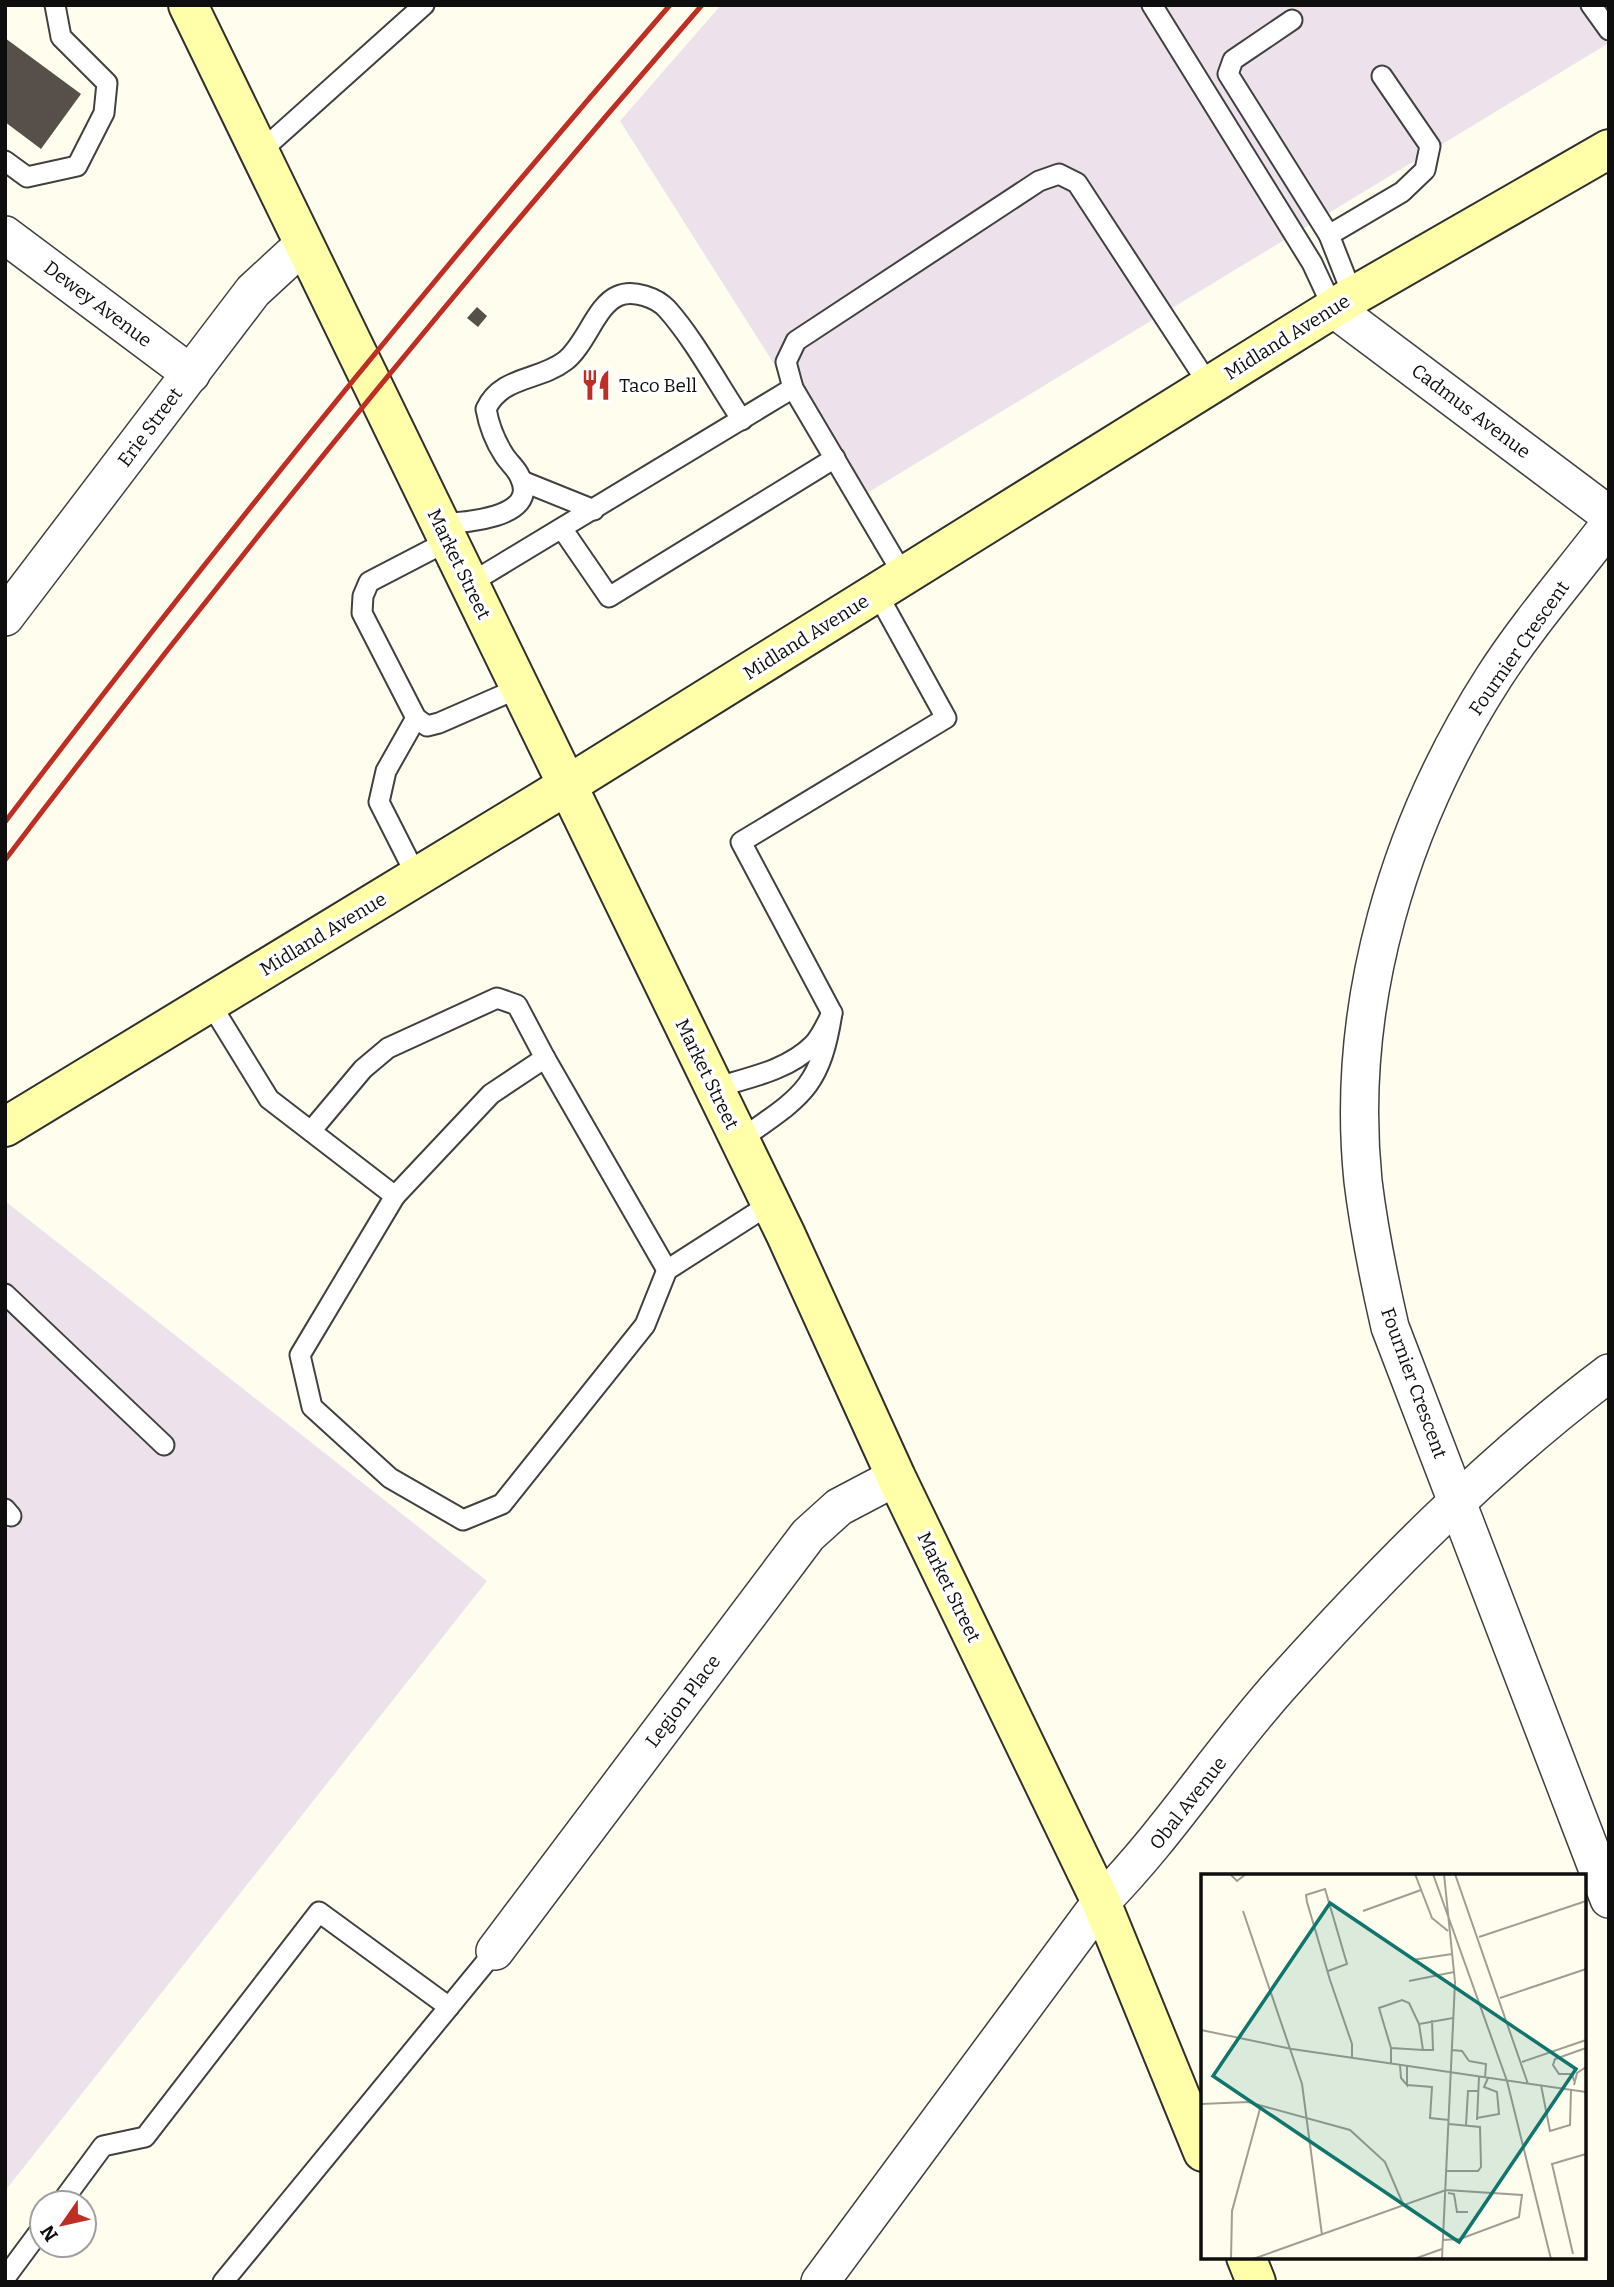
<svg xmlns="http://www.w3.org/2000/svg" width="1614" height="2287" font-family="Bitter,serif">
  <rect width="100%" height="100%" fill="#fffeee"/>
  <!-- industrial -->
  <g fill="#ede2ec">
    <path d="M721,5H1609V43L859,498L620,121Z"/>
    <path d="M5,1201L487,1581L5,2191Z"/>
  </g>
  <!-- building -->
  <g fill="#57504a">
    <path d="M5,38L81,94L41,149L5,122Z"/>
    <path d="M477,307L487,316L478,327L467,318Z"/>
  </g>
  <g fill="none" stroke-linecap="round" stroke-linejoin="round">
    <defs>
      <g id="lane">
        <path d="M1152,5L1312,263L1333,308"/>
        <path d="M1591,5L1609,30"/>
        <path d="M1292,20L1233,60L1228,74L1329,235"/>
        <path d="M260,152L424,5"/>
        <path d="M5,161L27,177L77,166L104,113L107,83L61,37L55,5"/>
        <path d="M1353,296L1329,235L1402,192L1425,170L1430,146L1382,76"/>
        <path d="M522,481L594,510"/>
        <path d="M439,523C461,523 541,519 520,477C517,469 509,463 504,455C495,441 489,426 486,409C501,376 539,381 565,361C586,345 596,305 618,296C633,289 657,298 667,309C694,339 719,386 742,420"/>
        <path d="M563,530L609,597L835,458"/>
        <path d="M448,541L369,582L363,596L362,613L416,718L427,726L439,723L519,688"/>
        <path d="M904,576L793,388L786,362L796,341L1039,181L1059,174L1077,183L1209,385"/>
        <path d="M469,584L793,388"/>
        <path d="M416,718L386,771L379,802L417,877"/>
        <path d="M210,1003L269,1099L395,1196L491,1094L545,1058L667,1270"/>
        <path d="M832,1013L741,842L946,718L877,593"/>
        <path d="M714,1088C747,1078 787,1071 813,1045C821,1037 827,1023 832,1013C820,1090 800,1097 740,1140"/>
        <path d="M311,1131L363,1069L388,1048L497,998L517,1005L545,1058"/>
        <path d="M395,1196L300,1355L312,1407L390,1478L463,1520L502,1504L645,1325L667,1270L770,1204"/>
        <path d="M5,1294L164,1445"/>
        <path d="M5,1509L11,1516"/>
        <path d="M61,2203L103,2146L145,2137L319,1912L449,2007"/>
        <path d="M5,2278L42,2228"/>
        <path d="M223,2282L495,1951"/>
      </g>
      <g id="street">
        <path d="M5,235L191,374"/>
        <path d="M1333,308L1609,515"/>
        <path d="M1609,525C1571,575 1528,624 1494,677C1399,825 1345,1004 1363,1181C1369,1230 1379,1279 1390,1327L1609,1899"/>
        <path d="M5,617L253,291L304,244"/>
        <path d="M495,1951L808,1535L839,1507L896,1477"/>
        <path d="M820,2282L1101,1902C1168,1834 1219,1753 1283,1682C1383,1571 1489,1463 1609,1373"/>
      </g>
      <g id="secondary">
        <path d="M188,5L786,1235L896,1477L1101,1902L1203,2152"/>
        <path d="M5,1127L566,786L1353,296L1609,149"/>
        <path d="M1246,2257L1256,2282"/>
      </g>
    </defs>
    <!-- lane casing -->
    <use href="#lane" stroke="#414141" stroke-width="23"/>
    <!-- street casing -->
    <use href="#street" stroke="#414141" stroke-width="40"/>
    <!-- secondary casing -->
    <use href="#secondary" stroke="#303030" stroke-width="42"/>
    <!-- lane -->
    <use href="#lane" stroke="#fff" stroke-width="19"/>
    <!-- street -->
    <use href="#street" stroke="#fff" stroke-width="37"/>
    <!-- secondary -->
    <use href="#secondary" stroke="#ffffa9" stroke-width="38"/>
    <!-- rail -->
    <g stroke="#c02e23" stroke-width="5">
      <path d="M5,822C218,542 439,270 670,5"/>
      <path d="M5,860C228,567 460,283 702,5"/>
    </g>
  </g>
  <!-- icons -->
  <defs>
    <symbol id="restaurant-bare" viewBox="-9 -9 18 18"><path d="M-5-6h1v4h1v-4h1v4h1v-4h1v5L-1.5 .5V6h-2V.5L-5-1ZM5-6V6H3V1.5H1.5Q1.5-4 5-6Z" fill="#c02e23" stroke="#fff" stroke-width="2.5" paint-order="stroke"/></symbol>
  </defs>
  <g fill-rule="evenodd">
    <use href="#restaurant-bare" x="574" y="363" width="44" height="44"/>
  </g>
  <g text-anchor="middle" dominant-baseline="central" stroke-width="7" stroke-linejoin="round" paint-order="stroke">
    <!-- street labels -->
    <g font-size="19" fill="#0e0e0e" stroke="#fff">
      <text transform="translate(98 304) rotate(37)">Dewey Avenue</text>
      <text transform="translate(1287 337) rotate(-32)">Midland Avenue</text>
      <text transform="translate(1471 411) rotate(37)">Cadmus Avenue</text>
      <text transform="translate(150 427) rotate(-53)">Erie Street</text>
      <text transform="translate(459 564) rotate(64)">Market Street</text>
      <text transform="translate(806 637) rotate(-32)">Midland Avenue</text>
      <text transform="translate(1519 648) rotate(-55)">Fournier Crescent</text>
      <text transform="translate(323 934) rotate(-31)">Midland Avenue</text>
      <text transform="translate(707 1074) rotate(64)">Market Street</text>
      <text transform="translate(1414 1383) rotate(70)">Fournier Crescent</text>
      <text transform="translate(949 1587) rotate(64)">Market Street</text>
      <text transform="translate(683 1701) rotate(-53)">Legion Place</text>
      <text transform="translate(1188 1803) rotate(-52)">Obal Avenue</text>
    </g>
    <!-- poi labels -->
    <g font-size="19" fill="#0e0e0e" stroke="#fff" text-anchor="start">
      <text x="619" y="385">Taco Bell</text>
    </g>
  </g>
  <!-- overview -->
  <g transform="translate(1201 1874)">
    <rect width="385" height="385" fill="#fffeee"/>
    <path fill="none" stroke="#9f9e94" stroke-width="2" d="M29,0L36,7L45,0M214,0L231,44L247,57M232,0L306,207L350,385M254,0L327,210M42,37L101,210L121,361M162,37L220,16M278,63L385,27M211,86L251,80M127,97L146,90L124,15L105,21L106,28L129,106L151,170V184M208,107L253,98M299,124L385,95M0,156L91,175L385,218M190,174L222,176L218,150L252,144M222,176H232L231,146M251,176L261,177L268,187M268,187L285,190L284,204M321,188L385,166M190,190V174L178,134L201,126L208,129L218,150M199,191L200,204L206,211V192M373,207L371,200H358L352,191L354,185L385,174M206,211L231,213L229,244L248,246M340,211L349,257L369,251L370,216M373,211L376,199L385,193M0,230L47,228L149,256L184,288L202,330M276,244L298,240L296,218L283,213L287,204M276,246L278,203M265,251L267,217H277M246,297H277L280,293L279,253L248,250M247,319L253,320L256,338H267M372,380L351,290L385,280M30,385L31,337L60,231M52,385L245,316L321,321L318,343L259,365L242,366M213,385L241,375M241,385L254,108L243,0"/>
    <path fill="#0f766e" fill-opacity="0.15" stroke="#0f766e" stroke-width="3.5" d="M129,29L375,195L258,368L12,202Z"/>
    <rect width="385" height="385" fill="none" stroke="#0e0e0e" stroke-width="3.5"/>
  </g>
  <!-- border -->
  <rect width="1614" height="2287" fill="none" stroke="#0e0e0e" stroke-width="14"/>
  <!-- north arrow -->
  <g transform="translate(63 2224) rotate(236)"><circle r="33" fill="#ffffff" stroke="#9f9f9f" stroke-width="2"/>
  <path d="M0-5L12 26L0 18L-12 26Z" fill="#c02e23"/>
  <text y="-10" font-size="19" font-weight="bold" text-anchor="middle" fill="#0e0e0e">N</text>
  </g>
</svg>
